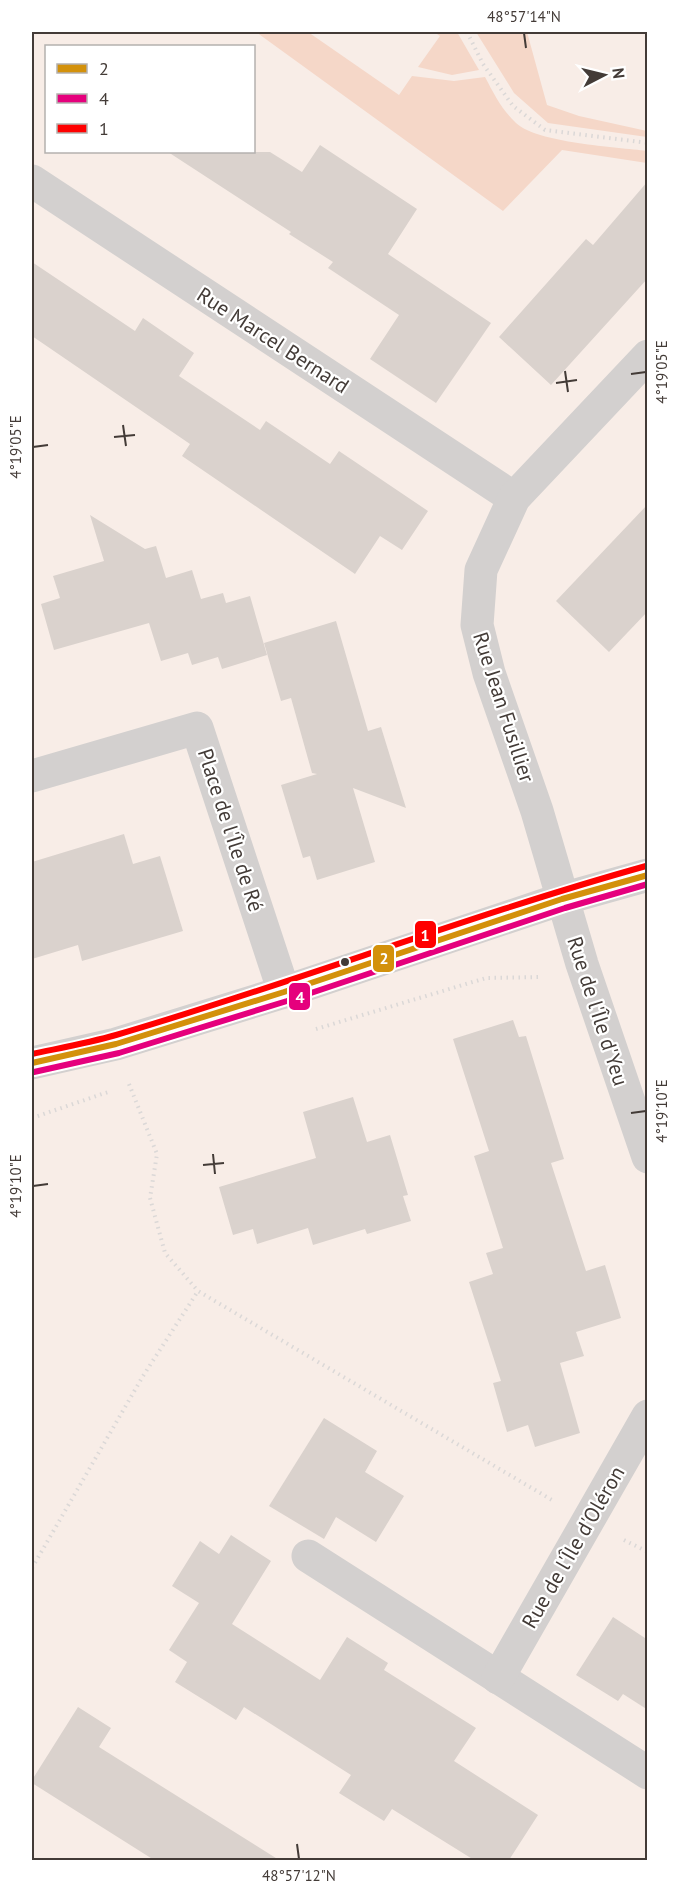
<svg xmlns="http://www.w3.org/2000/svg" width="679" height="1892" font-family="'PT Sans',sans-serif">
  <rect width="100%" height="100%" fill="#f8ede7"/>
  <!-- green -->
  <g fill="#f5d7c8">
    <path d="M256,32H308L399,95L412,76L454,81L485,77C494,94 502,110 516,123C537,143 617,147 647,151V163L562,150L503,211Z"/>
    <path d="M434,32H457L479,70L452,75L418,67L440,36Z"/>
    <path d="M476,32H527L547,105L579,116L647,131V137L548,123L514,93Z"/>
  </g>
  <!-- building -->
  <g fill="#dad2cd">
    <path d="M320,145L417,209L388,254L491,323L436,403L370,359L399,315L328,268L333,262L289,234L291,232L168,152H270L302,172Z"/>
    <path d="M648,181V278L551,385L499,337L586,239L593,245Z"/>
    <path d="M32,262L135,331L143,318L194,353L179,376L260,430L266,421L330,464L339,451L428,511L402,550L380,536L355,574L182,456L190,444L32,336Z"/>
    <path d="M648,504V611L609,652L556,601Z"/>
    <path d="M90,515L145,549L156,546L166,578L192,570L201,599L223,593L226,603L250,596L267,655L222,669L218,657L192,665L188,653L161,661L149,623L54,650L41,604L60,598L53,576L104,561Z"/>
    <path d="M336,621L368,731L381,727L406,808L353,788L375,862L317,880L310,856L303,858L281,785L317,774L312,773L291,698L281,701L264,643Z"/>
    <path d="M124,834L133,864L160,856L183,931L82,961L78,945L32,959V862Z"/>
    <path d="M513,1020L519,1037L526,1036L564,1159L551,1163L586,1271L605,1265L621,1318L576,1332L584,1356L560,1363L580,1433L535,1447L528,1425L507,1432L493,1383L501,1381L469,1282L493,1274L486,1253L503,1248L474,1156L489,1151L453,1039Z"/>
    <path d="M353,1097L367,1142L390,1135L408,1195L403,1196L411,1221L367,1234L365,1229L313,1245L308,1228L257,1244L253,1229L233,1235L219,1187L316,1158L303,1112Z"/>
    <path d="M324,1418L377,1451L365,1472L404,1496L376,1542L336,1517L324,1539L269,1506Z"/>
    <path d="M231,1535L271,1561L232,1624L320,1680L347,1637L388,1663L384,1670L476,1728L454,1761L538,1815L509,1860H474L392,1809L384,1821L339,1793L351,1775L244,1707L236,1720L175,1682L187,1662L169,1650L199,1603L172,1586L200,1541L219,1554Z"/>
    <path d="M613,1617L648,1640V1710L623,1694L618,1701L576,1675Z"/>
    <path d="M78,1707L111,1728L99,1747L279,1860H154L32,1783V1780Z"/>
  </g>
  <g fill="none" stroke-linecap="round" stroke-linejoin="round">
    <!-- path -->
    <g stroke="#dbd8d7" stroke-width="4" stroke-dasharray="1.5 4.5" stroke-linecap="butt">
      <path d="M467,32L483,64L513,106L545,130L648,143"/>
      <path d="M316,1029L486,978L541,977"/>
      <path d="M129,1084L157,1154L150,1198L165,1253L198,1291"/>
      <path d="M32,1118L111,1091"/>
      <path d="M624,1540L648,1552"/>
      <path d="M32,1568L143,1376L198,1291L552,1500"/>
    </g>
    <!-- street -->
    <g stroke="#d3d0cf" stroke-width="33">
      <path d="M32,181L514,498"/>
      <path d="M648,356L514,498L481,570L477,625L489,673L537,811L582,964L648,1157"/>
      <path d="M32,776L197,728L284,992"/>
      <path d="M32,1063L116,1044L284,992L562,899L648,875"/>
      <path d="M308,1556L648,1773"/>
      <path d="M498,1678L648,1416"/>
    </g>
    <defs>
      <path id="bus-1" d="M32,1063L116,1044L284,992L562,899L648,875"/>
      <path id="bus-2" d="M34,1072L119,1053L287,1001L565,908L648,884"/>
      <path id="bus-3" d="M32,1054C60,1048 88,1043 116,1035C294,983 467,916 646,866"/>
    </defs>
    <!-- bus-1 casing -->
    <use href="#bus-1" stroke="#fff" stroke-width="10"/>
    <!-- bus-2 casing -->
    <use href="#bus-2" stroke="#fff" stroke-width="10"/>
    <!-- bus-3 casing -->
    <use href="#bus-3" stroke="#fff" stroke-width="10"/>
    <!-- bus-1 -->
    <use href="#bus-1" stroke="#d3910b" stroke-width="6"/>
    <!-- bus-2 -->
    <use href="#bus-2" stroke="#e5007d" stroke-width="6"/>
    <!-- bus-3 -->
    <use href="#bus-3" stroke="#f00" stroke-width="6"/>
  </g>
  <!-- ticks -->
  <path fill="none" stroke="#433b37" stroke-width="2" d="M524,33L526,48M565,371L568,392M631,374L646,372M556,383L577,380M123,425L126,446M114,437L135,435M33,447L48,445M631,1113L646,1111M213,1154L215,1174M203,1165L224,1163M33,1186L48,1184M297,1844L299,1859"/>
  <!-- markers -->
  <circle fill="#433b37" stroke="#fff" stroke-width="2" cx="345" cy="962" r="5"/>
  <g text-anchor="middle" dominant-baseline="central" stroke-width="4.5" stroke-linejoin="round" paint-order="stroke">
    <!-- street labels -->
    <g font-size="21" fill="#433b37" stroke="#fff">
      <text transform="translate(273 340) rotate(33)">Rue Marcel Bernard</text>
      <text transform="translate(504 707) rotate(72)">Rue Jean Fusillier</text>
      <text transform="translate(231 830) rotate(72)">Place de l'Île de Ré</text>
      <text transform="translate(598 1011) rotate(72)">Rue de l'Île d'Yeu</text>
      <text transform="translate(573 1547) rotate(-60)">Rue de l'Île d'Oléron</text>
    </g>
  </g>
  <g stroke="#fff" stroke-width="2">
    <rect x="414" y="920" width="23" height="29" rx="6" fill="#f00"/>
    <rect x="372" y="944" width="23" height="29" rx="6" fill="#d3910b"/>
    <rect x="288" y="982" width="23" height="29" rx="6" fill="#e5007d"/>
  </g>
  <g font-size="16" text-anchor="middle" font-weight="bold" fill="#fff">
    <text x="425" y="941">1</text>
    <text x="384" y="964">2</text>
    <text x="300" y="1003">4</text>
  </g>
  <!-- border -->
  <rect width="679" height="1892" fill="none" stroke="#ffffff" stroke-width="66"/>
  <!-- legend -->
  <rect x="45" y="45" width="210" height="108" fill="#ffffff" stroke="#b4b1af" stroke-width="1.5"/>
  <rect x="57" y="64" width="30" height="9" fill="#d3910b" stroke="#b4b1af" stroke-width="1.5"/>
  <text x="99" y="75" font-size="18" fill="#433b37">2</text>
  <rect x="57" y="94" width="30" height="9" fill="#e5007d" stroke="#b4b1af" stroke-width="1.5"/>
  <text x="99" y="105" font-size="18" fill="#433b37">4</text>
  <rect x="57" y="124" width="30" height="9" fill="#ff0000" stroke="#b4b1af" stroke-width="1.5"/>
  <text x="99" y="135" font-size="18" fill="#433b37">1</text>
  <!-- north arrow -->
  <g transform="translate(604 75) rotate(83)" stroke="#ffffff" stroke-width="4.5" paint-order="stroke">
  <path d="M0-4.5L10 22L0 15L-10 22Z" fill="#433b37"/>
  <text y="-9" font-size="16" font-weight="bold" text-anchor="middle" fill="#433b37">N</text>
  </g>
  <rect x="33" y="33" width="613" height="1826" fill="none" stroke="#433b37" stroke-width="2"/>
  <g font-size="15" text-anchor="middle" fill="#433b37">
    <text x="524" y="22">48°57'14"N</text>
    <text transform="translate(662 372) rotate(-90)" y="5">4°19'05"E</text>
    <text transform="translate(16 447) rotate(-90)" y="5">4°19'05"E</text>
    <text transform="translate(662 1111) rotate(-90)" y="5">4°19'10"E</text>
    <text transform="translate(16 1186) rotate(-90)" y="5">4°19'10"E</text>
    <text x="299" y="1881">48°57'12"N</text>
  </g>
</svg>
